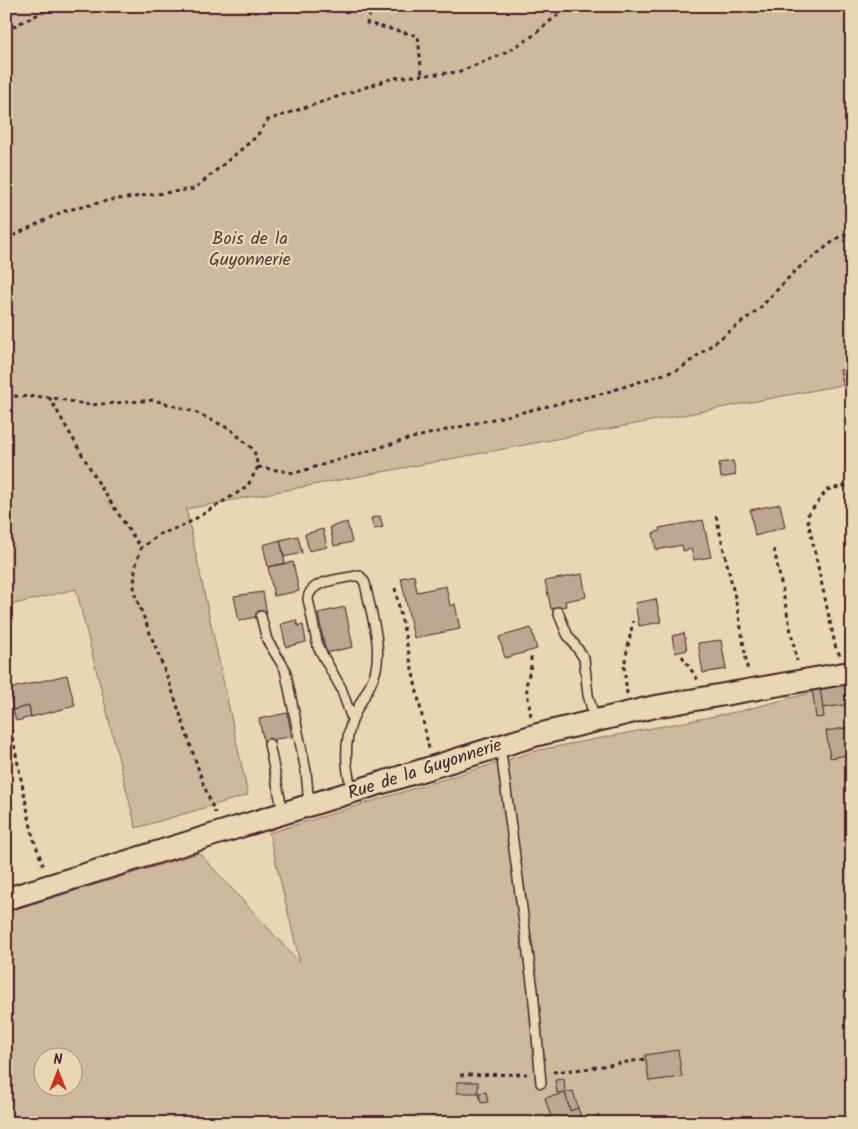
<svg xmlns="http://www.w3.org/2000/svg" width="858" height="1129" font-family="Kalam,sans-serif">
  <rect width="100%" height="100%" fill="#e9d7b4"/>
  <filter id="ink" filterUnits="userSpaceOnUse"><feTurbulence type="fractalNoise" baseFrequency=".02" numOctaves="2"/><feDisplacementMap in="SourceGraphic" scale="10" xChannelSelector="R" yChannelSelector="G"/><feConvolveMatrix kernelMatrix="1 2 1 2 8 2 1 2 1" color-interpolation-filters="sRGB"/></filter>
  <g filter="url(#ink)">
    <!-- green -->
    <g fill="#cfb99e" stroke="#8c6c64" fill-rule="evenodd">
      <path d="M6,6H852V383L186,509L248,795L136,828L76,589L6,606Z"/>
      <path d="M852,682V1123H6V912L199,853L300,963L269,833L539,750L741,711ZM42,1056H72V1086H42Z"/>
    </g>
    <!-- building -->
    <g fill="#bfa691" stroke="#4a1f2b">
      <path d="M852,368V387L844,389L840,370Z"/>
      <path d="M733,461L736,475L721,478L719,463Z"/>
      <path d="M780,504L785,527L755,536L750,510Z"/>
      <path d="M380,516L383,527L374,529L371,518Z"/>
      <path d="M703,520L711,557L694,560L691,549L683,551L682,545L656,550L653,533L660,531L659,528Z"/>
      <path d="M347,522L352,542L334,546L330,527Z"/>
      <path d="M323,529L327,547L309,551L305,534Z"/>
      <path d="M298,536L302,553L284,557L280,540Z"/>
      <path d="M280,540L285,563L268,567L263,545Z"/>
      <path d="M293,562L299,591L274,596L268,567Z"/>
      <path d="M582,574L586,597L565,601L566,606L551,609L545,581Z"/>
      <path d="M414,575L417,592L446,586L450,606L455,604L460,629L414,638L401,578Z"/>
      <path d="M263,592L267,614L239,621L234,596Z"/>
      <path d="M656,599L661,622L639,626L635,603Z"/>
      <path d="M345,607L353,647L326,653L318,613Z"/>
      <path d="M296,620L298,626L303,625L306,642L286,647L281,624Z"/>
      <path d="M531,628L537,649L505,658L499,637Z"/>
      <path d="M684,633L687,650L675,653L672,636Z"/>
      <path d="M721,640L726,669L703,673L698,643Z"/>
      <path d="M67,675L75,706L31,717L29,706L13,710L8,689Z"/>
      <path d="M849,682L852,704L822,708L820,687Z"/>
      <path d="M820,687L824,717L816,718L812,688Z"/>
      <path d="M29,706L31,717L16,721L13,710Z"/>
      <path d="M287,713L292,737L274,739L275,741L264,743L259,719Z"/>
      <path d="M852,727V763H848L847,755L830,758L826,731Z"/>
      <path d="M678,1050L682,1077L649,1081L645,1055Z"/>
      <path d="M564,1079L565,1092L557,1093L555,1080Z"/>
      <rect x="457" y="1082" width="21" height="11"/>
      <path d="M573,1091L578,1108L570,1111L565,1093Z"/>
      <path d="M486,1092L488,1102L481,1103L479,1093Z"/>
      <path d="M565,1093L570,1111L578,1108L583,1123H543L542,1119L551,1117L545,1098Z"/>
    </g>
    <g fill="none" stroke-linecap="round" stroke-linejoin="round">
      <defs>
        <g id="service">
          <path d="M558,612L567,634L584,658L588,695L595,720"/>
          <path d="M261,616L267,640L285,669L306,771L309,805"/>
          <path d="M352,719L341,688L318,647L308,599C310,580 339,580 355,576H360L365,583C370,611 383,645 375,673C370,689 359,703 353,718C344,742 345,769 353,793"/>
          <path d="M269,744L283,813"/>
          <path d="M500,745L533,990L541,1083"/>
        </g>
        <path id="tertiary" d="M6,899L536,735L653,707L852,672"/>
      </defs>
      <!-- service casing -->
      <use href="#service" stroke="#4a1f2b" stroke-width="12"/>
      <!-- tertiary casing -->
      <use href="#tertiary" stroke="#4a1f2b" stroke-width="25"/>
      <!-- path -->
      <g stroke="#4a1f2b" stroke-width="3" stroke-dasharray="4 4" stroke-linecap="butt">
        <path d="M373,6L367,23L418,36L422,76"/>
        <path d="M6,31L22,22L56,6"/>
        <path d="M6,239L64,211L111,200L194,189L256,137L268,120L393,78L458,72L501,55L530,38L568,6"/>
        <path d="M6,396L48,397L90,405L154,400L195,412L230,429L254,450L258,467L247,487L185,525L160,534L141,548L135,568L134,592L171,687L203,783L215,813"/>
        <path d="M49,397L102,489L141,548"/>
        <path d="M258,467L295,473L408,439L604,393L680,369L759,309L796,270L839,237L852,233"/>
        <path d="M716,516L739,615L748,672"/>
        <path d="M774,549L797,661"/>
        <path d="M395,588L429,749"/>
        <path d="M840,655L836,649L807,516L827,490L852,484"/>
        <path d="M682,656L698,680"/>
        <path d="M627,694L624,666L633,621"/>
        <path d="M6,706L33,837L44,868"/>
        <path d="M531,716L526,686L531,666V653"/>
        <path d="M553,1072L584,1069L646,1059"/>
        <path d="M460,1075L527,1074"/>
      </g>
      <!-- service -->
      <use href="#service" stroke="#e9d7b4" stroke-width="9"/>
      <!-- tertiary -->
      <use href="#tertiary" stroke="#e9d7b4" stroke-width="21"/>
    </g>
  </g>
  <g text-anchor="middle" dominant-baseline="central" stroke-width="4.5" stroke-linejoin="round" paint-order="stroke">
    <!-- park labels -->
    <g font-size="18" fill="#5e363c" stroke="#e9d7b4">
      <text x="250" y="239">Bois de la<tspan x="250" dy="21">Guyonnerie</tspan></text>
    </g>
    <!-- street labels -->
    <g font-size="18" fill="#4a1f2b" stroke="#e9d7b4">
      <text transform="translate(425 770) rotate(-18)">Rue de la Guyonnerie</text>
    </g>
  </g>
  <!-- margin -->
  <rect width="858" height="1129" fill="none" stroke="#e9d7b4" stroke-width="25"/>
  <rect x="12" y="12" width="833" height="1104" fill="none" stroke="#4a1f2b" stroke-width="2" filter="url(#ink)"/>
  <!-- north arrow -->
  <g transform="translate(58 1072)"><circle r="24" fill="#e9d7b4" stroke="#a98d7d"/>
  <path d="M0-4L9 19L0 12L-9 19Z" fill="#c8321e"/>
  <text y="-8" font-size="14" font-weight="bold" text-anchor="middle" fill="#4a1f2b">N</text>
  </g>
</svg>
